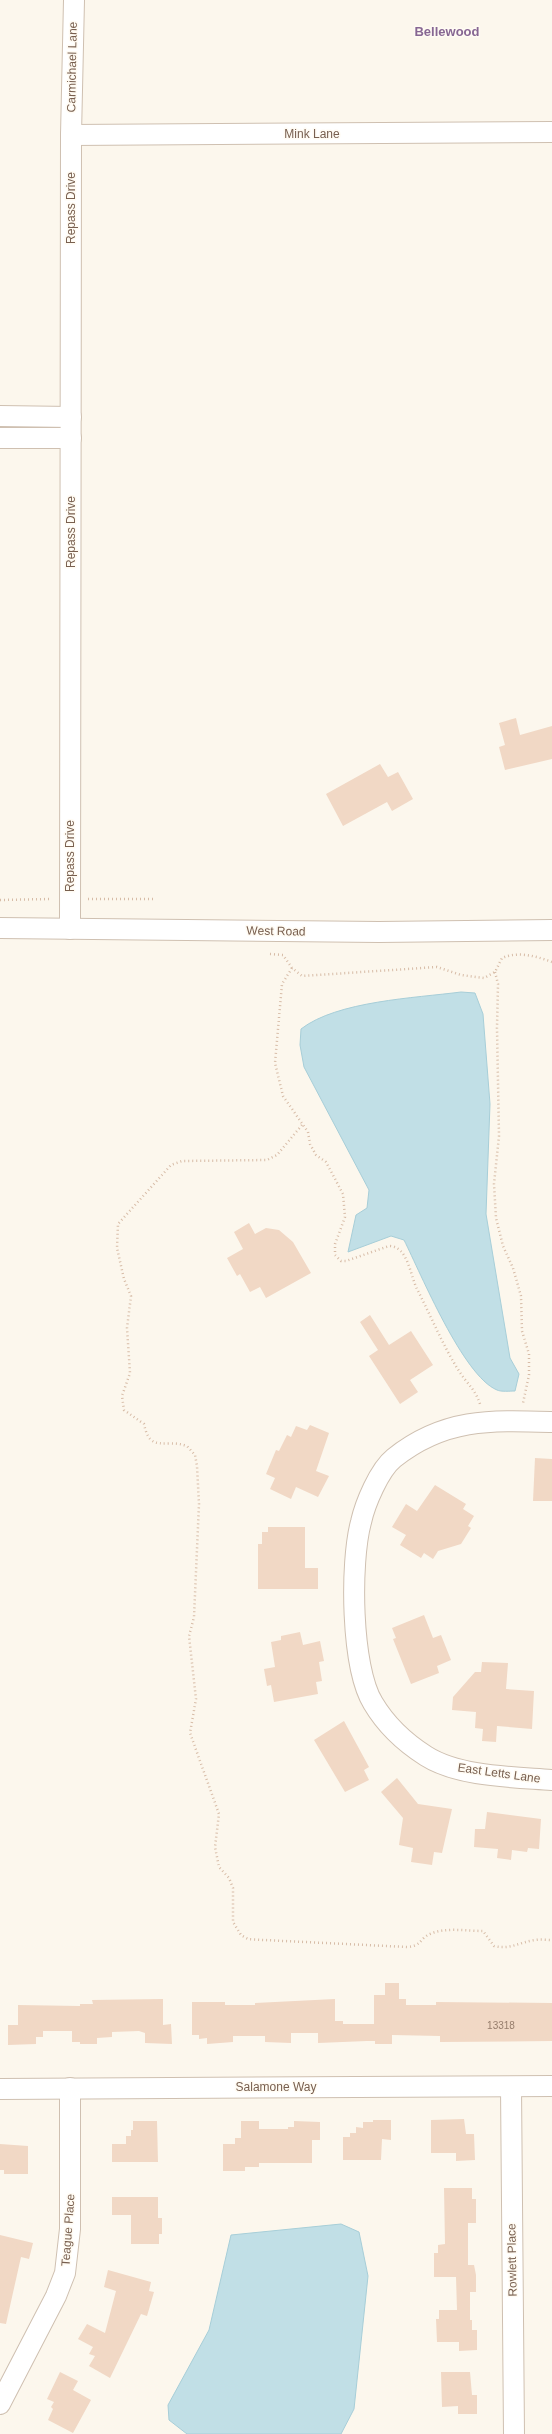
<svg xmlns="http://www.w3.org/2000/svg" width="552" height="2434" font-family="Helvetica,sans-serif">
  <rect width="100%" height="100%" fill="#fcf7ed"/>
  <!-- water -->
  <g fill="#c1dfe6" stroke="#a7ced8">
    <path d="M461,992L475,993L483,1014L490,1104L486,1214L510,1358L519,1374L515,1391C510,1391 501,1392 497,1390C463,1376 421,1274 404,1240L391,1236L348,1252L356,1215L367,1208L369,1190L304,1067L300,1045L301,1029C337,1001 415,998 461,992Z"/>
    <path d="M341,2224L359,2232L368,2276L354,2409L341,2434H187L169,2420L168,2405L209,2330L231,2235Z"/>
  </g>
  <!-- building -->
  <g fill="#f1d8c5">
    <path d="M516,718L520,735L552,726V759L505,770L499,747L505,745L499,723Z"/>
    <path d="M380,764L388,777L398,772L413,799L392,811L387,802L343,826L326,794Z"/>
    <path d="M249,1223L255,1234L266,1228L279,1230L293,1242L311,1273L266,1298L260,1287L250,1292L240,1274L237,1276L227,1258L243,1249L234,1232Z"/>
    <path d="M370,1315L389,1345L411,1331L433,1365L410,1380L418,1392L400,1404L369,1356L378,1350L360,1322Z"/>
    <path d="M310,1425L329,1433L316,1471L329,1476L318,1497L296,1487L291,1499L270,1489L275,1478L266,1474L276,1450L279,1451L287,1435L291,1437L296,1426L307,1430Z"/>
    <path d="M535,1458L552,1459V1501H533Z"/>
    <path d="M435,1485L466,1504L463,1509L474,1516L468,1526L471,1528L461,1544L438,1551L433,1559L424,1553L421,1558L400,1545L406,1535L392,1527L406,1504L417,1511Z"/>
    <path d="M268,1527H305V1568H318V1589H258V1544H262V1532H268Z"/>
    <path d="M424,1615L433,1638L441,1635L451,1660L437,1666L439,1673L411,1684L393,1639L396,1638L392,1628Z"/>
    <path d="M300,1632L303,1645L320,1641L324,1661L319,1662L322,1681L316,1682L318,1694L274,1702L271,1685L267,1686L264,1669L275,1667L271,1642L281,1640V1636Z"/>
    <path d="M482,1662L508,1663L506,1689L534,1691L532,1729L497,1726L496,1742L482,1741L483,1729L475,1728L476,1712L452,1710L453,1697L475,1672H481Z"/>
    <path d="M344,1721L369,1767L364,1770L369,1780L345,1792L314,1740Z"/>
    <path d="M397,1778L418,1804L452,1809L442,1853L434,1852L432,1865L411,1862L413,1848L399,1845L403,1818L381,1792Z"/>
    <path d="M487,1812L541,1819L539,1849L528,1848L527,1852L512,1850L511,1860L497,1858L498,1849L474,1847L475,1829H485Z"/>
    <path d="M385,1983H399V1999H406V2005H436V2002L552,2003V2041L440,2042V2036L392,2035V2044H375V2041H367L318,2043V2033H291V2043L265,2042V2036H233V2042L207,2044V2038L199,2039V2035H192V2002H225V2005H255V2003L335,1999V2021H343V2024H374V1995H385Z"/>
    <path d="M163,1999V2025L171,2024L172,2044L145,2043V2033L139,2031L112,2032V2037L97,2038V2044H80V2042H72V2031H43V2037H36V2044L8,2045V2025H18V2005L80,2006V2004H93L92,2000Z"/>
    <path d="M464,2119L466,2134H474L475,2160L456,2161V2153H431V2120Z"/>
    <path d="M373,2120H391V2140L382,2139L381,2160H343V2137H350V2133H356V2127L363,2128V2122H373Z"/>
    <path d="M133,2121H157L158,2162H112V2144H126V2136H131V2130H133Z"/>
    <path d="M241,2121H259V2129H288V2127H294V2121L320,2122V2140H312V2163H259V2167H245V2171H223V2144H235V2138H241Z"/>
    <path d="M0,2144L28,2146V2174H4V2170H0Z"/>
    <path d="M444,2188H472V2199H476V2223H468V2265H474L476,2275V2292H470V2320H472V2330H477V2350L459,2351V2342H437L436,2319H439V2310H457L456,2277H434V2253H438V2245L445,2244Z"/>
    <path d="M112,2197H158V2218H162V2234H159V2244H131V2215H112Z"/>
    <path d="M0,2235L33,2243L29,2259L21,2257L6,2324L0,2323Z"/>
    <path d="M108,2270L151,2282L149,2291L154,2292L147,2316L141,2314L110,2378L89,2366L95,2356L89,2354L93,2347L78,2339L87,2324L105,2333L116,2291L104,2287Z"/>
    <path d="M60,2372L78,2381L73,2390L91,2400L73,2433L48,2420L53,2409L51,2407L54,2402L47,2399Z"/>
    <path d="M441,2372H470L472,2395H477V2414H458V2406L442,2407Z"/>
  </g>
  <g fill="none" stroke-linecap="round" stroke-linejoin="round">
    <defs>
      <g id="minor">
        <path d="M71,135L552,132"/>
        <path d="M0,416L71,417"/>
        <path d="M0,438H71"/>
        <path d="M0,928L379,932L552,930"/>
        <path d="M70,929L71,135L74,0"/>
        <path d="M552,1422C491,1420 444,1418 394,1458C379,1470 365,1504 361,1522C350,1563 351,1667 373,1703C386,1725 404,1742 426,1756C459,1777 514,1777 552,1780"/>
        <path d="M511,2087L514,2434"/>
        <path d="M0,2089L552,2086"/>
        <path d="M0,2404L56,2296L65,2273L70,2229V2088"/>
      </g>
    </defs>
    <!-- minor casing -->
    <use href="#minor" stroke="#cfc0b1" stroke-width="22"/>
    <!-- path -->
    <g stroke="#d7bca7" stroke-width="2.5" stroke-dasharray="1 3" stroke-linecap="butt">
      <path d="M88,899H156"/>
      <path d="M0,900L51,899"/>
      <path d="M270,954L283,955L292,968L302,976L437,967L461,975L484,978L495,972L502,958C518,951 536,956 552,962"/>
      <path d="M292,968L282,984L275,1063L283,1096L308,1132L310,1144L316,1155L326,1162L343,1194L345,1217L335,1244V1255L341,1261H346L389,1246C408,1246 410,1275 417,1289C431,1316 443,1346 459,1371C468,1385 475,1389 480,1404"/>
      <path d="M495,972L498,984L497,1028L499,1136L494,1184L496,1218L503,1246L513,1268L521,1296L522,1331L529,1354V1375L523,1403"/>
      <path d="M302,1125L277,1155L267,1160L182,1161L171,1165L118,1224L117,1248L124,1279L131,1296L127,1328L130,1373L122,1396L124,1410L144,1424C150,1454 165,1438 187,1446L195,1455L197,1466L199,1504L194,1617L189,1636L196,1699L190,1733L219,1814L215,1847L219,1867L229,1878L233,1888V1922L241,1935L248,1939L264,1940L407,1947C422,1946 419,1939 430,1934C445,1927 467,1931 483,1931L494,1946C510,1950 520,1942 535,1940C541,1939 547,1940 552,1940"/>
    </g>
    <!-- minor -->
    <use href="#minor" stroke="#fff" stroke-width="20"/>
  </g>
  <g text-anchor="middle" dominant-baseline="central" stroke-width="3" stroke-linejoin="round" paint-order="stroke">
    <!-- number labels -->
    <g font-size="10" fill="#967d6c">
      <text x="501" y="2025">13318</text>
    </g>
    <!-- street labels -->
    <g font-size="12" fill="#785f4f" stroke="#fffbf3">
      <text transform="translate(72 67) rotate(-89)">Carmichael Lane</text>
      <text x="312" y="134">Mink Lane</text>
      <text transform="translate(71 208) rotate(-90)">Repass Drive</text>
      <text transform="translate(71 532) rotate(-90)">Repass Drive</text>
      <text transform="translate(70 856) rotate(-90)">Repass Drive</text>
      <text transform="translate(276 931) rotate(1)">West Road</text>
      <text transform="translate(499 1773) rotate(8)">East Letts Lane</text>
      <text x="276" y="2087">Salamone Way</text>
      <text transform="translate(68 2230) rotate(-86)">Teague Place</text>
      <text transform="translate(512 2260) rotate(-91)">Rowlett Place</text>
    </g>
    <!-- neighbourhood labels -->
    <g font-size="13" font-weight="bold" fill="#876793" stroke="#fffbf3">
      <text x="447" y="31">Bellewood</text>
    </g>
  </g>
</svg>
